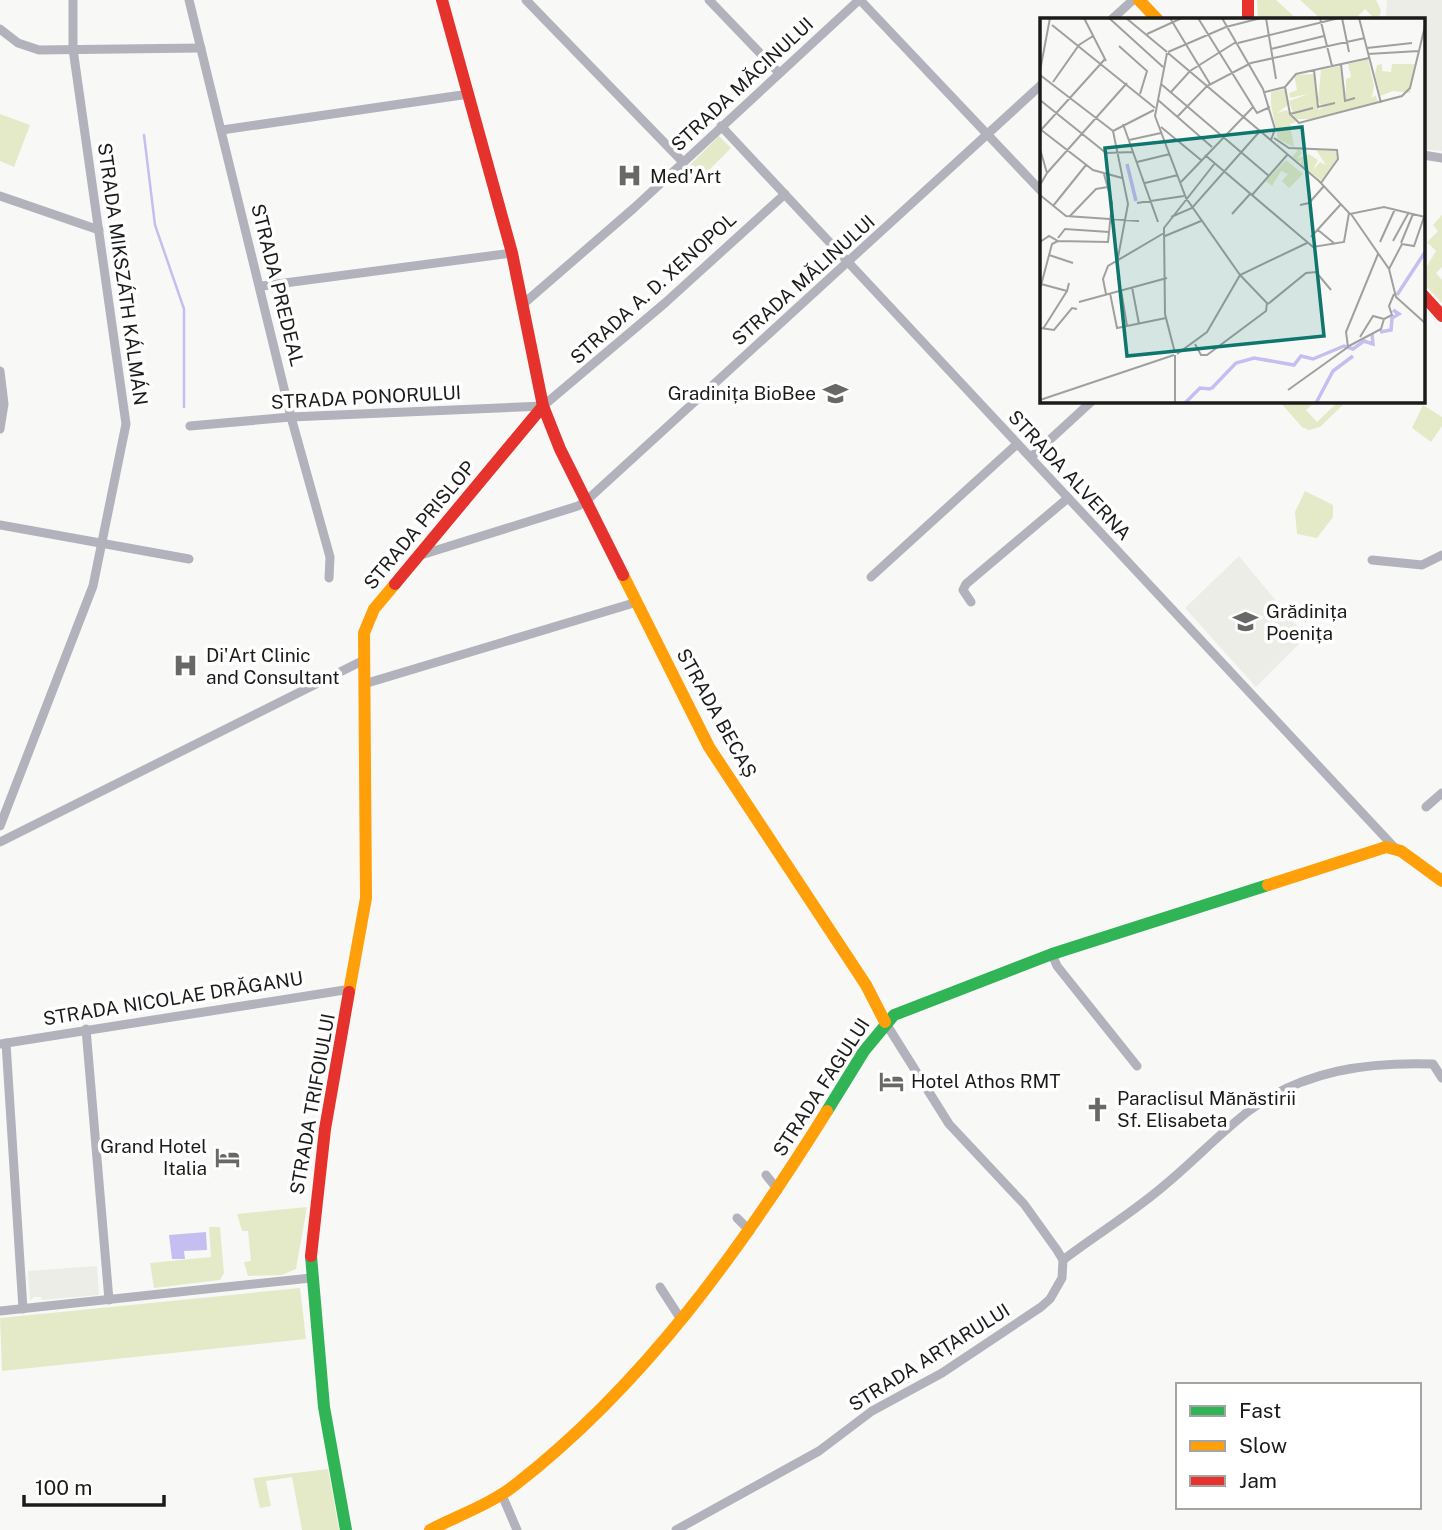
<svg xmlns="http://www.w3.org/2000/svg" width="1442" height="1530" font-family="'Public Sans',sans-serif">
  <rect width="100%" height="100%" fill="#f8f9f7"/>
  <!-- built -->
  <g fill="#ebede6">
    <path d="M1387,0H1442V151L1423,149V19H1386Z"/>
    <path d="M1239,556L1306,637L1256,687L1185,608Z"/>
    <path d="M97,1266L99,1295L42,1300L41,1297H34L30,1301L28,1271Z"/>
  </g>
  <!-- green -->
  <g fill="#e4eac8">
    <path d="M1257,0H1276L1297,19H1258Z"/>
    <path d="M1300,0H1376L1381,10L1379,19H1375L1365,9L1355,19H1321Z"/>
    <path d="M0,114L30,125L14,167L0,161Z"/>
    <path d="M719,136L731,148L695,184L683,172Z"/>
    <path d="M1442,215V267L1436,273L1442,280V303L1423,283V263L1427,266L1436,251L1428,243L1423,248V246L1438,231L1433,225Z"/>
    <path d="M1279,401H1316L1306,410L1317,422L1337,403L1347,401L1320,427L1309,430L1302,427Z"/>
    <path d="M1423,405L1442,417V426L1431,442L1412,428Z"/>
    <path d="M1305,491L1333,505V517L1317,538L1297,534L1295,512Z"/>
    <path d="M307,1207L296,1269L282,1275L248,1276L244,1262L251,1261L248,1231H242L237,1214Z"/>
    <path d="M209,1227H220L224,1273L220,1280L154,1288L150,1263L211,1257Z"/>
    <path d="M300,1288L306,1339L2,1371L0,1318Z"/>
    <path d="M328,1469L339,1530H302L292,1477L266,1481L271,1506L260,1508L253,1478Z"/>
  </g>
  <!-- water -->
  <path fill="#c4bef1" d="M206,1232L207,1250L184,1251L185,1259H172L169,1235Z"/>
  <g fill="none" stroke-linecap="round" stroke-linejoin="round">
    <!-- stream -->
    <path stroke="#c4bef1" stroke-width="2.5" d="M144,135L155,225L184,309V407"/>
    <!-- street -->
    <g stroke="#b2b2bc" stroke-width="9">
      <path d="M189,0L291,417L330,557L329,578"/>
      <path d="M526,0L683,162"/>
      <path d="M709,0L779,73"/>
      <path d="M860,0L1041,191"/>
      <path d="M1112,19L1133,0"/>
      <path d="M0,29L18,43L39,50L201,48"/>
      <path d="M721,126L1394,847"/>
      <path d="M222,130L469,94"/>
      <path d="M1423,155L1442,158"/>
      <path d="M0,196L99,230"/>
      <path d="M262,286L512,253"/>
      <path d="M522,305L634,208L859,0"/>
      <path d="M0,371L4,404L0,429"/>
      <path d="M190,426L291,417L543,406L665,303L785,194"/>
      <path d="M1031,457L1092,401"/>
      <path d="M0,525L189,559"/>
      <path d="M421,555L578,506L586,501L1041,85"/>
      <path d="M1372,560L1422,565L1442,555"/>
      <path d="M871,577L1017,444"/>
      <path d="M971,602L963,590L966,584L1068,498"/>
      <path d="M364,684L637,602"/>
      <path d="M1426,807L1442,793"/>
      <path d="M0,826L93,586L126,424L73,49V0"/>
      <path d="M0,842L364,660"/>
      <path d="M1052,954L1057,966L1137,1066"/>
      <path d="M86,1029L109,1300"/>
      <path d="M6,1043L23,1309"/>
      <path d="M0,1044L351,989"/>
      <path d="M766,1175L778,1190"/>
      <path d="M737,1218L750,1231"/>
      <path d="M1063,1260C1097,1234 1134,1212 1166,1184C1195,1160 1220,1133 1250,1110C1305,1070 1367,1062 1433,1064L1442,1078"/>
      <path d="M660,1287L682,1321"/>
      <path d="M0,1311L311,1278"/>
      <path d="M502,1495L517,1530"/>
      <path d="M676,1530L819,1451L872,1411L942,1373L1041,1307L1050,1299L1062,1278L1063,1260L1057,1250L1024,1204L949,1124L885,1022"/>
    </g>
    <!-- fast -->
    <g stroke="#30b455" stroke-width="12">
      <path d="M827,1111L864,1051L894,1015L1052,954L1268,885"/>
      <path d="M311,1256L324,1407L346,1530"/>
    </g>
    <!-- slow -->
    <g stroke="#ff9f0a" stroke-width="12">
      <path d="M1139,0L1157,19"/>
      <path d="M623,575L709,747L866,985L885,1022"/>
      <path d="M1268,885L1386,847L1401,851L1442,881"/>
      <path d="M349,992L366,898L364,633L374,609L395,584"/>
      <path d="M430,1530C457,1516 491,1504 515,1485C645,1384 741,1249 827,1111"/>
    </g>
    <!-- jam -->
    <g stroke="#e5322d" stroke-width="12">
      <path d="M442,0L512,253L543,406L560,449L623,575"/>
      <path d="M1248,0V19"/>
      <path d="M1423,295L1442,316"/>
      <path d="M395,584L543,406"/>
      <path d="M311,1256L325,1129L349,992"/>
    </g>
  </g>
  <!-- icons -->
  <defs>
    <symbol id="hospital-bare" viewBox="-9 -9 18 18"><path d="M-5-5h3v3.5h4V-5h3V5h-3V1.5h-4V5h-3Z" fill="#686967" stroke="#fff" stroke-width="2.5" paint-order="stroke"/></symbol>
    <symbol id="school-bare" viewBox="-9 -9 18 18"><path d="M0-5L7-2L0 1L-7-2ZM-4 1L0 2.5L4 1V4Q0 6-4 4Z" fill="#686967" stroke="#fff" stroke-width="2.5" paint-order="stroke"/></symbol>
    <symbol id="hotel-bare" viewBox="-9 -9 18 18"><path d="M-6-4.5h1.5V1H6V5H4.5V3h-9V5H-6ZM-4 0a1.8 1.8 0 1 1 3.6 0ZM.5 0V-2.5h3Q6-2.5 6 0Z" fill="#686967" stroke="#fff" stroke-width="2.5" paint-order="stroke"/></symbol>
    <symbol id="church-bare" viewBox="-9 -9 18 18"><path d="M-1.2-6h2.4v3.5h3.3v2.4h-3.3V6h-2.4V-.1h-3.3v-2.4h3.3Z" fill="#686967" stroke="#fff" stroke-width="2.5" paint-order="stroke"/></symbol>
  </defs>
  <g fill-rule="evenodd">
    <use href="#hospital-bare" x="612" y="158" width="35" height="35"/>
    <use href="#school-bare" x="818" y="376" width="35" height="35"/>
    <use href="#school-bare" x="1228" y="604" width="35" height="35"/>
    <use href="#hospital-bare" x="168" y="648" width="35" height="35"/>
    <use href="#hotel-bare" x="874" y="1064" width="35" height="35"/>
    <use href="#church-bare" x="1080" y="1092" width="35" height="35"/>
    <use href="#hotel-bare" x="210" y="1140" width="35" height="35"/>
  </g>
  <g text-anchor="middle" dominant-baseline="central" stroke-width="7" stroke-linejoin="round" paint-order="stroke">
    <!-- street labels -->
    <g font-size="19" fill="#1b1b1a" stroke="#fff">
      <text transform="translate(742 84) rotate(-43)">STRADA MĂCINULUI</text>
      <text transform="translate(123 274) rotate(82)">STRADA MIKSZÁTH KÁLMÁN</text>
      <text transform="translate(803 280) rotate(-42)">STRADA MĂLINULUI</text>
      <text transform="translate(278 285) rotate(76)">STRADA PREDEAL</text>
      <text transform="translate(653 288) rotate(-42)">STRADA A. D. XENOPOL</text>
      <text transform="translate(366 397) rotate(-3)">STRADA PONORULUI</text>
      <text transform="translate(1070 475) rotate(47)">STRADA ALVERNA</text>
      <text transform="translate(419 525) rotate(-50)">STRADA PRISLOP</text>
      <text transform="translate(717 713) rotate(61)">STRADA BECAȘ</text>
      <text transform="translate(173 998) rotate(-9)">STRADA NICOLAE DRĂGANU</text>
      <text transform="translate(821 1087) rotate(-57)">STRADA FAGULUI</text>
      <text transform="translate(312 1104) rotate(-80)">STRADA TRIFOIULUI</text>
      <text transform="translate(929 1357) rotate(-32)">STRADA ARȚARULUI</text>
    </g>
    <!-- poi labels -->
    <g font-size="19" fill="#1b1b1a" stroke="#fff" text-anchor="start">
      <text x="650" y="176">Med'Art</text>
      <text x="816" y="393" text-anchor="end">Gradinița BioBee</text>
      <text x="1266" y="611">Grădinița<tspan x="1266" dy="22">Poenița</tspan></text>
      <text x="206" y="655">Di'Art Clinic<tspan x="206" dy="22">and Consultant</tspan></text>
      <text x="911" y="1081">Hotel Athos RMT</text>
      <text x="1117" y="1098">Paraclisul Mănăstirii<tspan x="1117" dy="22">Sf. Elisabeta</tspan></text>
      <text x="207" y="1146" text-anchor="end">Grand Hotel<tspan x="207" dy="22">Italia</tspan></text>
    </g>
  </g>
  <!-- overview -->
  <g transform="translate(1040 18)">
    <rect width="385" height="385" fill="#f8f9f7"/>
    <path d="M328,41L334,68L332,80L336,77L338,85L275,101H255L249,83L268,76L250,80L249,75L257,72L254,57L274,56L279,92L283,89L278,83L281,52L300,48L306,76V61L311,59L308,46ZM342,46V53L351,54L352,46H375L370,75L353,73L340,78L335,56L337,47ZM245,71L248,87L237,95L247,92L256,104L250,106L254,129L238,121L231,87V74ZM259,131L262,135L257,141L269,136L278,142L273,152L280,144L286,147L276,132L296,133L298,139L282,163L260,146L263,140L259,144L252,139ZM246,142L263,156L249,170L242,163L248,156L241,153L232,168L226,163Z" fill="#e4eac8"/>
    <path fill="none" stroke="#c4bef1" stroke-width="3.5" d="M87,146L96,183M357,277L385,234M340,314L351,312L352,300L359,296L353,292M171,371L196,345L214,340L254,347L261,338L273,341L304,328L313,331L324,323L333,326L332,316M145,385L160,370L171,371M276,385L293,353L313,338"/>
    <path fill="none" stroke="#a0a09f" stroke-width="2" d="M44,0L66,43M69,0L123,49M86,0L127,34M130,0L170,66M158,0L217,95L230,89M182,0L223,71L235,111L231,122M226,0L236,61M280,0L292,48M302,0L309,34M319,0L341,85M12,7L115,90M107,16L142,0M198,25L299,0M79,28L107,53L100,76M327,30L372,25M231,31L284,18M128,34L186,9L221,0M127,35L115,98L146,180L200,257L167,314L137,336M128,35L279,163L310,196L344,189L385,199M328,36L379,33M301,46L305,83L315,80M274,52L278,89L295,85M0,53L10,0M0,57L73,113M13,64L39,27L53,18M121,66L229,158M245,69L250,96L259,105L362,78L370,70L385,8M131,74L150,53L196,24M225,74L245,69L256,56L329,40M0,82L66,135L93,134M118,82L172,129M250,96L273,90M137,99L167,68L211,45L325,20M83,106L118,204M121,109L161,142M0,111L53,152L82,160M1,112L65,41M73,113L88,186L77,245M73,113L114,92M234,120L249,130L297,132L298,141L281,165M89,122L121,115M0,131L7,155L0,167M165,137L273,229L304,224L309,195M97,144L130,136M7,155L87,65M141,164L213,89M105,165L138,157M0,177L26,198L99,203M212,177L248,136M97,185L144,178M260,187L269,185L284,168M13,188L46,147M192,196L210,176M311,196L349,251L356,279L385,305M30,198L56,171L68,169M131,199L152,190L220,113M278,212L295,226M125,218L161,203M271,219L301,186M18,220L25,211L69,214M353,223L369,194M0,224L9,218L18,223L68,224L72,185L64,156M340,224L355,191M361,225L373,196M9,237L33,245M349,251L362,226L374,228L384,199M1,266L27,273L29,265M92,269L99,306M0,271L12,226L18,223M81,272L87,308M70,275L77,310L126,300M66,276L63,261L68,248L124,215M39,284L127,260M228,286L266,255L276,254L291,272M0,310L14,312L32,290L37,291M3,311L27,273M320,319L333,298L344,301M155,326L161,337H167L226,293L227,285L200,257L267,225M309,328L341,311L344,301L352,297L349,288L354,276M135,335L125,296L124,210L175,145M248,372L308,329L306,314L338,236M0,382L134,337M135,385V337"/>
    <path fill="#0f766e" fill-opacity="0.15" stroke="#0f766e" stroke-width="3.5" d="M262,109L284,318L87,338L65,130Z"/>
    <rect width="385" height="385" fill="none" stroke="#1b1b1a" stroke-width="3.5"/>
  </g>
  <!-- legend -->
  <rect x="1176" y="1383" width="245" height="126" fill="#ffffff" stroke="#a4a4a3" stroke-width="2"/>
  <rect x="1190" y="1406" width="35" height="10" fill="#30b455" stroke="#a4a4a3" stroke-width="2"/>
  <text x="1239" y="1418" font-size="21" fill="#1b1b1a">Fast</text>
  <rect x="1190" y="1441" width="35" height="10" fill="#ff9f0a" stroke="#a4a4a3" stroke-width="2"/>
  <text x="1239" y="1453" font-size="21" fill="#1b1b1a">Slow</text>
  <rect x="1190" y="1476" width="35" height="10" fill="#e5322d" stroke="#a4a4a3" stroke-width="2"/>
  <text x="1239" y="1488" font-size="21" fill="#1b1b1a">Jam</text>
  <!-- scale -->
  <path d="M24 1495v10h140v-10" fill="none" stroke="#1b1b1a" stroke-width="3.5"/>
  <text x="35" y="1495" font-size="21" fill="#1b1b1a" stroke="#ffffff" stroke-width="5" paint-order="stroke">100 m</text>
</svg>
